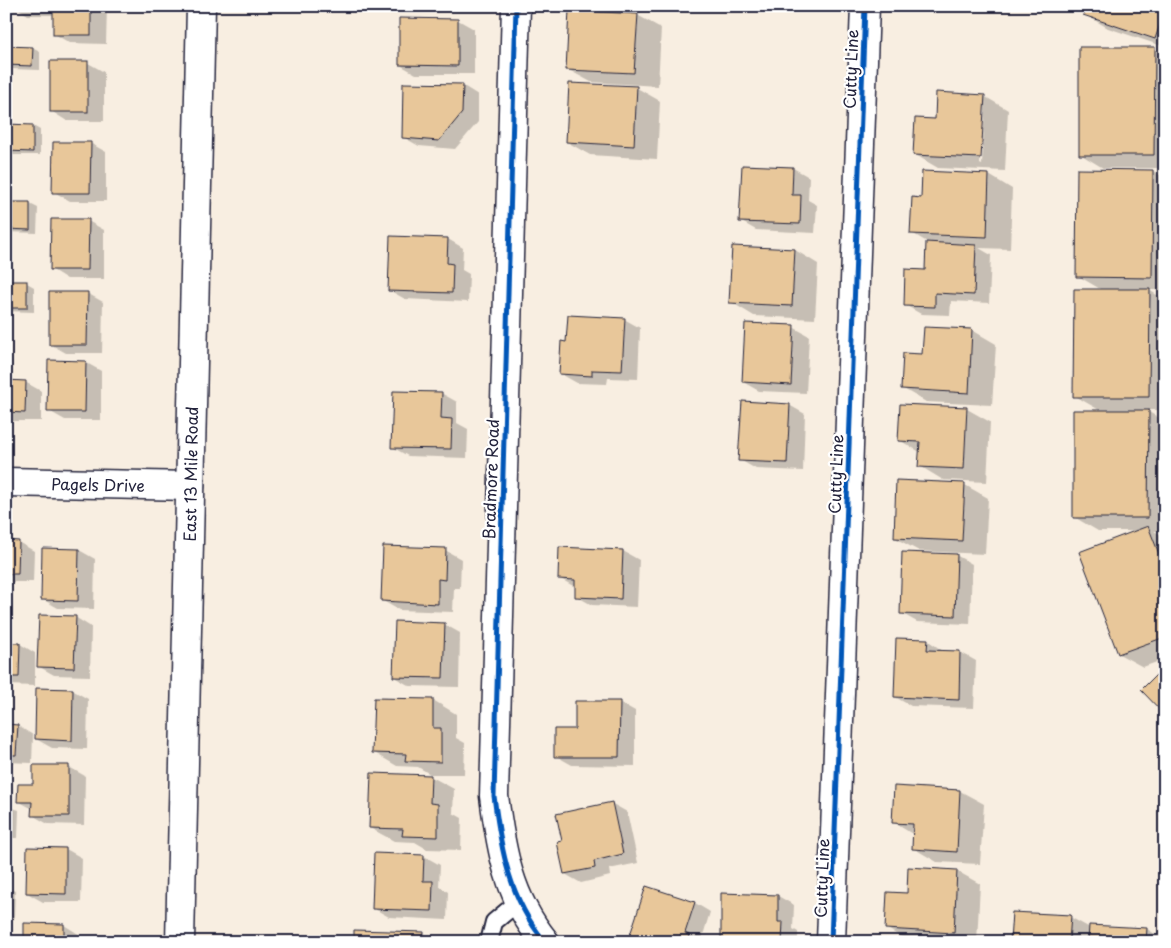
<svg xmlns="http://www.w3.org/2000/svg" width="1171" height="948" font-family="'Playpen Sans',sans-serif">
  <rect width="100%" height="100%" fill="#f8eee1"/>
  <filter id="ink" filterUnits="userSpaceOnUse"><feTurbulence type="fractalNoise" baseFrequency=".02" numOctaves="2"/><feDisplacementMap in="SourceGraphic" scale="10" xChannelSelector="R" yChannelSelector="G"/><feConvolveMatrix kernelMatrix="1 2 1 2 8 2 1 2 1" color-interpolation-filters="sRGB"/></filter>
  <g filter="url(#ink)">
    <!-- shadow -->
    <g fill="#0003" fill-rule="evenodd">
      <path d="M14,6H107L106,44L70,43L54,34V15H28Z"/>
      <path d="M1165,6V47L1108,28L1084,14Z"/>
      <path d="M637,15L661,28L658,86L591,82L567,69Z"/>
      <path d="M401,20H458L474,29V74H416L400,65Z"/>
      <path d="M6,47L32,48L40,52V70L12,69L6,65Z"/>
      <path d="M1154,49L1165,55V168H1103L1080,154Z"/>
      <path d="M51,62L88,63L104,72V121H67L51,111Z"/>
      <path d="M462,85L478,95V122L455,149L419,146L403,137Z"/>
      <path d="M637,88L660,101L657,159L590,155L567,142Z"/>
      <path d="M984,96L1008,110L1005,171L938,168L914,154ZM983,106H985L982,165L980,164Z"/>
      <path d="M6,126H33L40,130V155H10L6,153Z"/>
      <path d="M90,143L106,152V201H70L54,192Z"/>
      <path d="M793,168L809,177L808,200L817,205L815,233L756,230L740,221Z"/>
      <path d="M1153,171L1165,178V290H1149L1165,300V410H1145L1165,421V531H1154L1165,537V659L1143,667L1119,654L1081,553L1139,531H1098L1074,517L1101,411L1075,396L1102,290L1078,276Z"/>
      <path d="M989,175L1012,189L1010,249L979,248L991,255L989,303L951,301L950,315L921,314L905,305L926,271L927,242L912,233L922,199Z"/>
      <path d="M6,203L30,204L38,208L37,233L6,232Z"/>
      <path d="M88,221L104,230V279H67L51,269Z"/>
      <path d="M448,239L463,248L462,270L469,274L468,302L405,299L389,290Z"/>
      <path d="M795,250L818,264L815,319L754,316L731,302Z"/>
      <path d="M6,283H27L34,287V312L6,311Z"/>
      <path d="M87,293L103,302L102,353H66L50,344Z"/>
      <path d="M624,319L640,328L638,379L608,378L607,384L577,383L561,374L568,343Z"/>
      <path d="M793,327L809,336L806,393L759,391L743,382Z"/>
      <path d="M925,328L972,330L996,344L992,405L926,402L902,388L924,355Z"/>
      <path d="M85,362L101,371V420H65L49,411Z"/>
      <path d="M6,382H25L41,391V421H11L6,418Z"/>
      <path d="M441,393L457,402V423L468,429L467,458L408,456L392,447Z"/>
      <path d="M789,405L805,414L803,471L756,469L740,460Z"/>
      <path d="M967,409L990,422L987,482L943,480L920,466V452L899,440Z"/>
      <path d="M965,485L988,498L985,554L919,551L895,538Z"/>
      <path d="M6,542H18L34,551L33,582H6Z"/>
      <path d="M561,548L623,551L639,560L637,607L592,605L576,596L575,587L559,578Z"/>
      <path d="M79,550L95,559L94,609L58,608L42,599Z"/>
      <path d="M445,550L461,559L460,588H454L453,612L399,610L383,601Z"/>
      <path d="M954,554L972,564L970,624L917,622L901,613Z"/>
      <path d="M75,617L91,627L90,676L54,675L38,666Z"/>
      <path d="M444,624L460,633L459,687L410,686L394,677Z"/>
      <path d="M927,640L943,651L960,652L976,661L974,708L911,706L895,697Z"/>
      <path d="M6,644H20L35,653V686L6,685Z"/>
      <path d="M72,690L88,699L87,749L52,748L36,739Z"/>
      <path d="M433,700L456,714V738L465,743L464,774H430L418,767L397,766L373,752Z"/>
      <path d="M619,702L635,711V766L572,765L556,756L576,731Z"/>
      <path d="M6,725L18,726L33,735L32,763L6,762Z"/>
      <path d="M69,767L85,776L84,825L48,824L32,815L33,809L18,801L34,786Z"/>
      <path d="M430,776L454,789L453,813L462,818L461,850L427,849L415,842L394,841L370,828Z"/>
      <path d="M895,787L960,791L984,804L980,864L937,862L913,848L914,835L893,822Z"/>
      <path d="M611,803L627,812L638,863L609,869L610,876L581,883L565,874L563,842Z"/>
      <path d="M6,806L19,810L18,838H6Z"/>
      <path d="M28,848L66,849L82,858L81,902H43L27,893Z"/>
      <path d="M375,854L424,856L440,865L439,886L448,892L447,920L389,917L373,908Z"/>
      <path d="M957,871L980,884L977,942H909L886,928L908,894Z"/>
      <path d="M6,887L15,891L14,919L6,918Z"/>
      <path d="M778,896L794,905L793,929L798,932V942H722Z"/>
      <path d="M695,903L710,912L701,942H638L630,938Z"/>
      <path d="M1070,917L1090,928L1147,929L1163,939L1162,942H1011Z"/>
      <path d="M64,925L80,935V942H25Z"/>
      <path d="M423,933L438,942H355Z"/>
    </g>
    <!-- building -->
    <g fill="#e8c79a" stroke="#22223b">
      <rect x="53" y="6" width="38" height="29"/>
      <path d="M1086,6H1165V9L1155,39L1083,15Z"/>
      <path d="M569,10L638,14L634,73L566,70Z"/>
      <path d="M399,18L458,19V66L399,65Z"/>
      <path d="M6,46L33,47L32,66L6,65Z"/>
      <path d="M1079,47H1155L1154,155H1079Z"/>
      <rect x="50" y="61" width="38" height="51"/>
      <path d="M403,83L463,84L462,113L439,141L402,138Z"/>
      <path d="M569,83L637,86L634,146L566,142Z"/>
      <path d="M936,92L985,95L981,158L913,155L915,118L935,119Z"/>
      <path d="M6,124L33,125V152L6,151Z"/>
      <path d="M53,142H91L90,193H52Z"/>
      <path d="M742,165L793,167L792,195H801L800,224L739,222Z"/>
      <path d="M1077,169L1153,170L1152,278L1076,277Z"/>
      <path d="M922,171L989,174L987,237L910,234L912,197L921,198Z"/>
      <path d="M6,202H30V230L6,229Z"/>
      <path d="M51,219H89L88,270H50Z"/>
      <path d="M390,236L448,238L447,263L453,264L452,293L388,291Z"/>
      <path d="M926,242L976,245L974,295L935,293V307L904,306L905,269L925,270Z"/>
      <path d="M732,246L795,249L792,306L729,303Z"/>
      <rect x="6" y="281" width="21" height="27"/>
      <path d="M1074,289H1150L1149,397H1073Z"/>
      <path d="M49,292H88L87,345H49Z"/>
      <path d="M568,315L625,318L622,371L592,370V376L559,374L561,341L566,342Z"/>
      <path d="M745,323L794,325L791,385L742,382Z"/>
      <path d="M924,327L972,329L969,393L901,389L903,353L922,354Z"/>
      <path d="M48,360L86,361L85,412H47Z"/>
      <path d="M6,380L26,381L25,413L6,412Z"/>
      <path d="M393,391L442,392L441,418L452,419L451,449L391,448Z"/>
      <path d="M742,401L790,404L787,463L738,461Z"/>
      <path d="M900,404L967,407L964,469L918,467L920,442L898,441Z"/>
      <path d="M1073,410H1149L1148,518H1073Z"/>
      <path d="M896,480L965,483L962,541L894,538Z"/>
      <path d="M1148,526L1165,569V637L1118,654L1079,552Z"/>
      <path d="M6,540L19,541L18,574H6Z"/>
      <path d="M383,546L446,548L445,580L438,579V604L381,601Z"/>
      <path d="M559,547L623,550L621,599L575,597V580L558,579Z"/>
      <path d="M42,548L79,549L78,601L41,600Z"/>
      <path d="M902,552L957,554L955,616L900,614Z"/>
      <path d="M39,615L76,616L74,668L37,667Z"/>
      <path d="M395,621L445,623L443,678L393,677Z"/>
      <path d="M896,638L928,639L927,650L960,651L959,700L894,697Z"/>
      <path d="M6,643H20L19,677H6Z"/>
      <path d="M1165,666V715L1141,690Z"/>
      <path d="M36,688L73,689L72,741L35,739Z"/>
      <path d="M374,698L433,699V728H441V762L405,761L406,754L372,753Z"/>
      <path d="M575,701H620L619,757H554V729H575Z"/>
      <path d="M6,724L18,725L16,755H6Z"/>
      <path d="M33,765H69V816H31L32,802H17L18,784H33Z"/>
      <path d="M371,773L431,775L430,803L438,804V837L402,836L403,829L369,828Z"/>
      <path d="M894,786L960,790L957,852L912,849L913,824L892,823Z"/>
      <path d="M612,802L623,854L594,861L595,868L564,874L557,842L562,841L556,814Z"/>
      <path d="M6,805H11L10,835L6,834Z"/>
      <path d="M27,847L66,848V894L26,893Z"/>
      <path d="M374,853L424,855L423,881H433L432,911L372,909Z"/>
      <path d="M908,867L957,870L954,933L885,929L887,892L907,893Z"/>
      <path d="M646,886L695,902L685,933L689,935L687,942H640L629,938Z"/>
      <path d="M721,893L778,895V922H783L782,942H721Z"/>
      <path d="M1012,912L1071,915L1069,942H1010Z"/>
      <path d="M24,923L64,924V942H24Z"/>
      <path d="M1089,925L1147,928L1146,942H1088Z"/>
      <path d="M354,930L424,932L423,942H354Z"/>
    </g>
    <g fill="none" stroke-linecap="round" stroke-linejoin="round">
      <defs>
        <path id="service" d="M489,942L494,922L518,902"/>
        <g id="minor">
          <path d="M516,6L494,796C501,850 509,898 545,942"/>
          <path d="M6,482L190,486"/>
          <path d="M831,942L865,6"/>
        </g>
        <path id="secondary" d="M180,942L201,6"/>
      </defs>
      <!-- service casing -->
      <use href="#service" stroke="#22223b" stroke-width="20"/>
      <!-- minor casing -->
      <use href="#minor" stroke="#22223b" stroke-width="31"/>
      <!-- secondary casing -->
      <use href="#secondary" stroke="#22223b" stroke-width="31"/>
      <!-- service -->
      <use href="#service" stroke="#fff" stroke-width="16"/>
      <!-- minor -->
      <use href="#minor" stroke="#fff" stroke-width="28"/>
      <!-- secondary -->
      <use href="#secondary" stroke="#fff" stroke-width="28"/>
      <defs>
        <g id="cycleway">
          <path d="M516,6L494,796C501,850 509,898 545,942"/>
          <path d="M831,942L865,6"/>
        </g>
      </defs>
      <!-- cycleway casing -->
      <use href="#cycleway" stroke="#fff" stroke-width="8"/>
      <!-- cycleway -->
      <use href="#cycleway" stroke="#0057b8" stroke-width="5"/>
    </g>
  </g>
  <g text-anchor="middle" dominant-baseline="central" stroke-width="4.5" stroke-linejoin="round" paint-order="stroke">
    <!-- street labels -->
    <g font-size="16" fill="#22223b" stroke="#fff">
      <text transform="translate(850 69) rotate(-88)">Cutty Line</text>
      <text transform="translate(190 474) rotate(-89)">East 13 Mile Road</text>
      <text transform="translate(835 474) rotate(-88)">Cutty Line</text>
      <text transform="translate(490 479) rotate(-88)">Bradmore Road</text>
      <text transform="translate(98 484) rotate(1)">Pagels Drive</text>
      <text transform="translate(821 878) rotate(-88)">Cutty Line</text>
    </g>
  </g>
  <!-- margin -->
  <rect width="1171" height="948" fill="none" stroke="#fff" stroke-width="25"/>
  <rect x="12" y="12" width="1146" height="923" fill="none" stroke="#22223b" stroke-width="2" filter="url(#ink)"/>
</svg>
